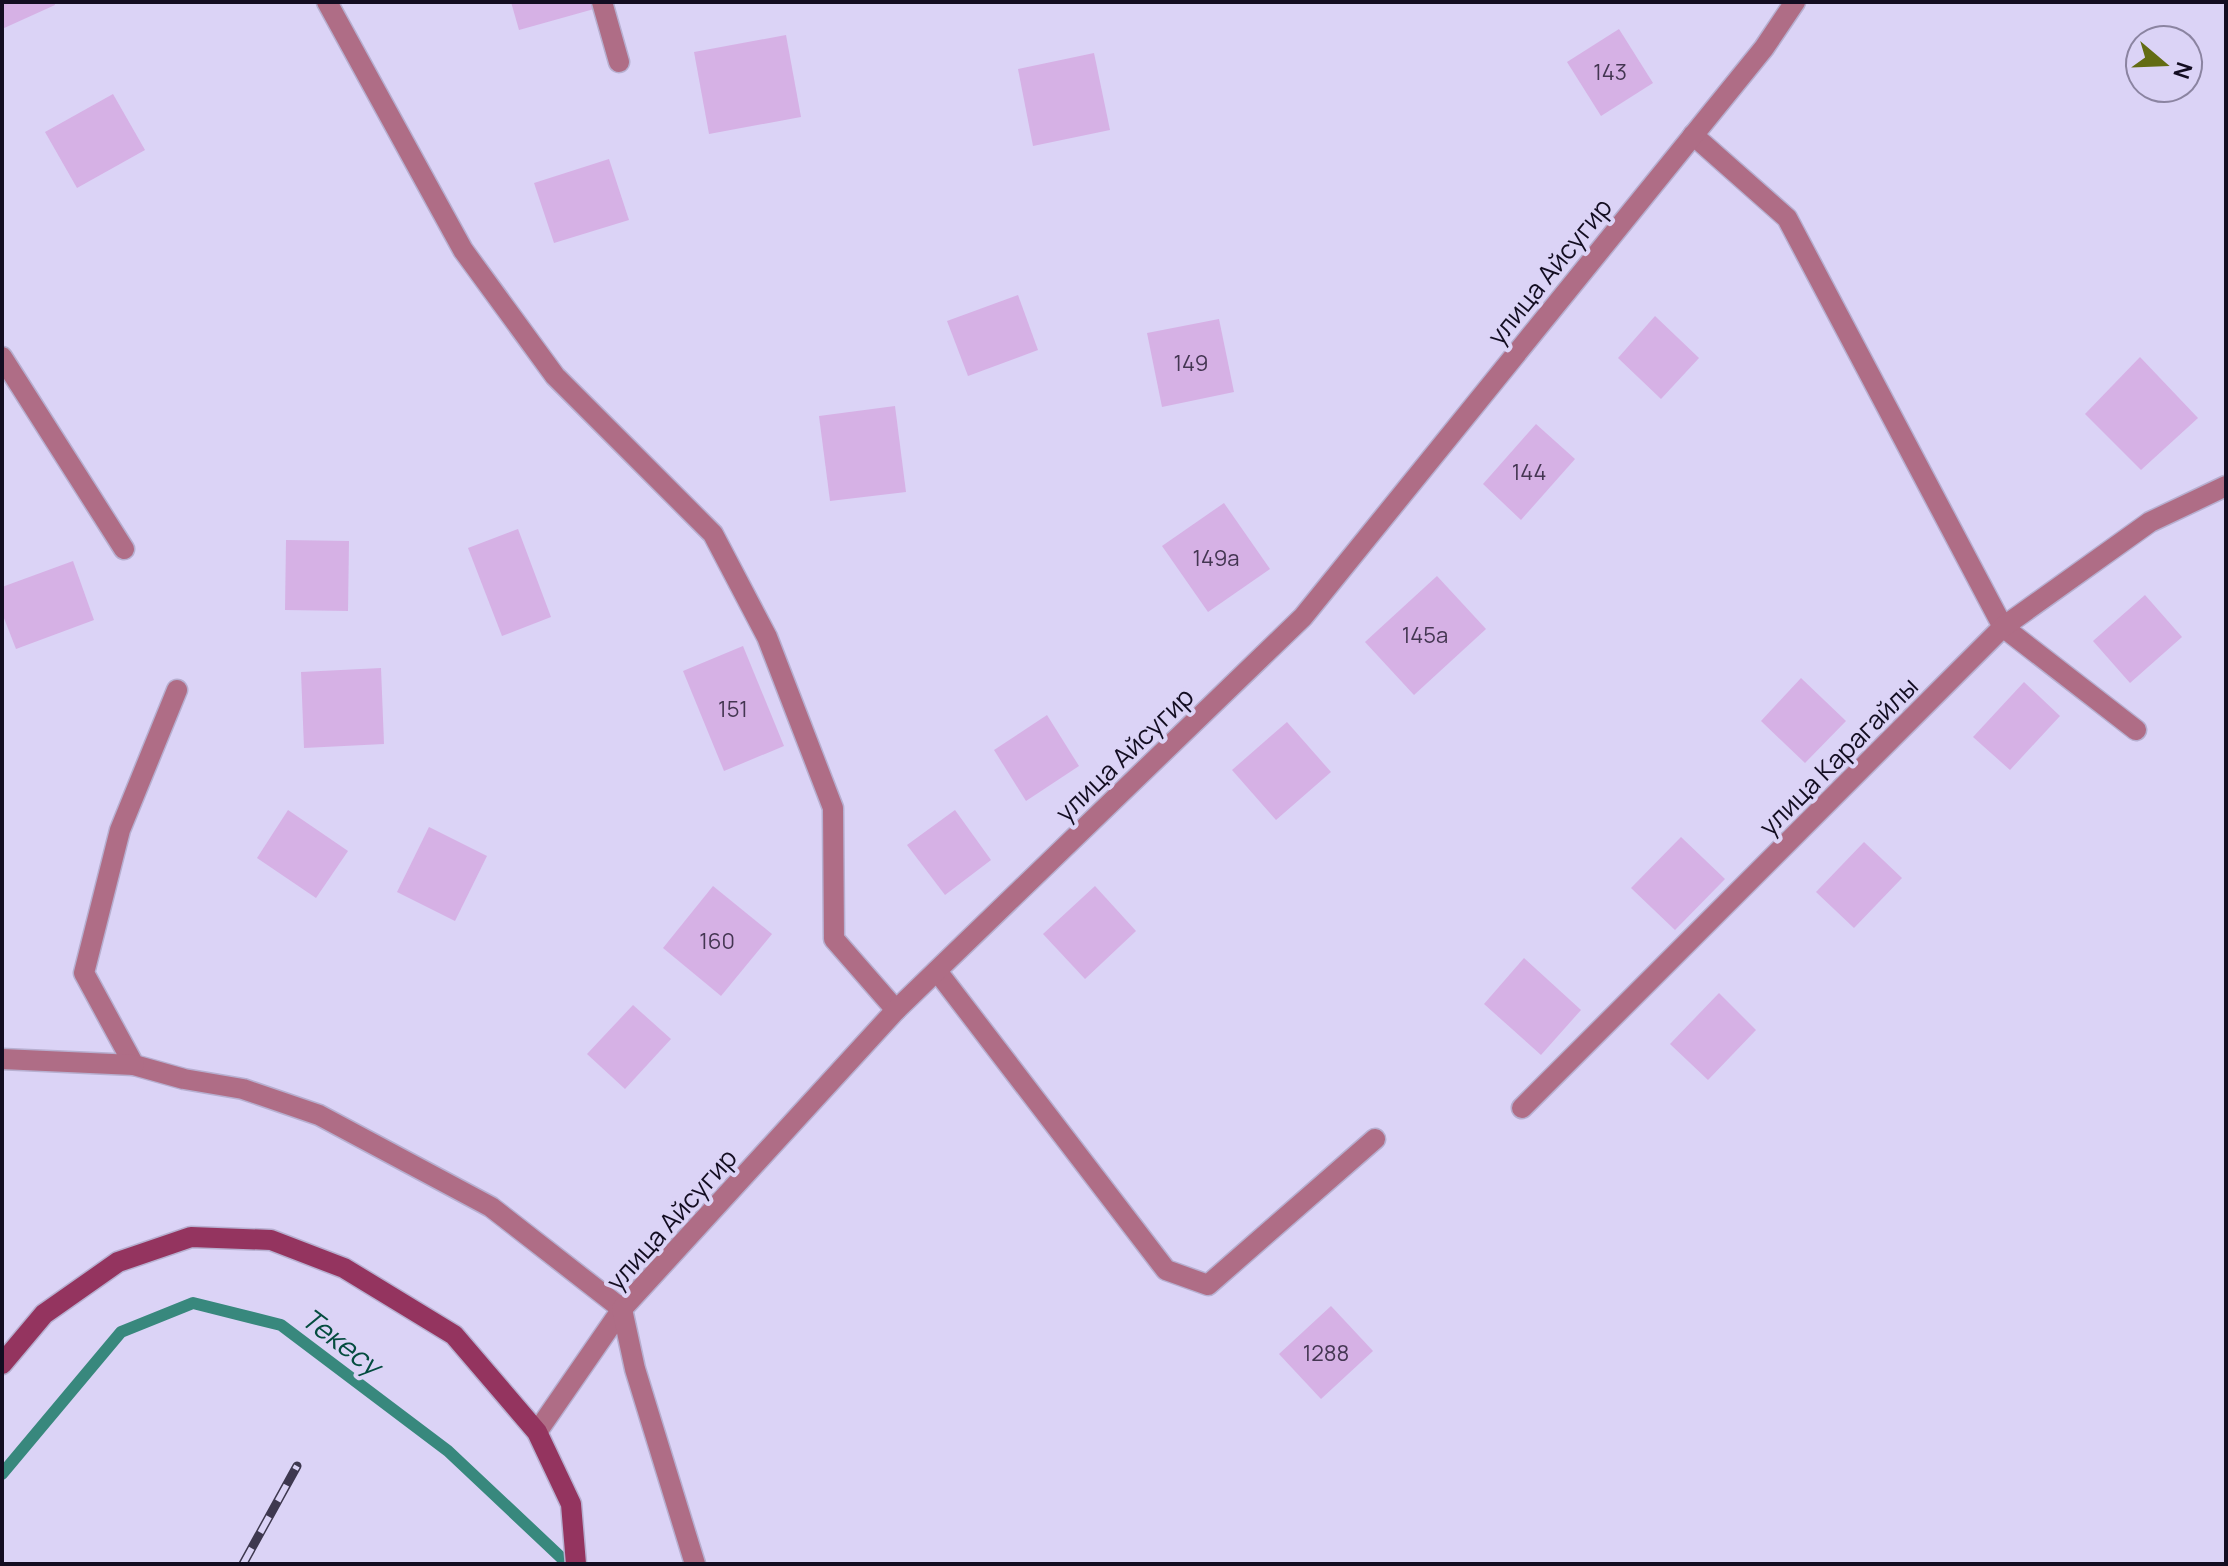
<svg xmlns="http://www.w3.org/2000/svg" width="2228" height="1566" font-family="Manrope,sans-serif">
  <rect width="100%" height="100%" fill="#dbd3f6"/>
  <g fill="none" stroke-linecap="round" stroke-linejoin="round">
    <!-- stream -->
    <path stroke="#38887d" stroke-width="12" d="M2,1474L121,1332L193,1303L281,1325L448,1451L568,1564"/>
  </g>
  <!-- building -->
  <g fill="#d6b1e5">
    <path d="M2,2H54L55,5L2,29Z"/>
    <path d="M511,2H592L594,9L519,30Z"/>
    <path d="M1619,29L1653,83L1601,116L1567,62Z"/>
    <path d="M786,35L801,117L709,134L694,52Z"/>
    <path d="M1094,53L1110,130L1033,146L1018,69Z"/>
    <path d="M113,94L145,150L77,188L45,132Z"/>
    <path d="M609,159L629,220L554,243L534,183Z"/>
    <path d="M1018,295L1038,350L968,376L947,321Z"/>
    <path d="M1655,316L1699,358L1661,399L1618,358Z"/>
    <path d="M1219,319L1234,392L1162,407L1147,333Z"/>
    <path d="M2140,357L2198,418L2141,470L2085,414Z"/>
    <path d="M895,406L906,492L830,501L819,416Z"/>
    <path d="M1536,424L1575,459L1521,520L1483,484Z"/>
    <path d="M1224,503L1270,569L1208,612L1162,546Z"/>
    <path d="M518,529L551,617L502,636L468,548Z"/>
    <path d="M286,540L349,541L348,611L285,610Z"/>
    <path d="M73,561L94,620L16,649L2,613V587Z"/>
    <path d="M1437,576L1486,629L1414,695L1365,642Z"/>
    <path d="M2145,595L2182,637L2130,683L2093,641Z"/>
    <path d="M743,646L784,746L724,771L683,671Z"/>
    <path d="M381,668L384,744L304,748L301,672Z"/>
    <path d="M1801,678L1846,721L1805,763L1761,721Z"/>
    <path d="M2024,682L2060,716L2010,770L1973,737Z"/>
    <path d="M1047,715L1079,766L1026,801L994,750Z"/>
    <path d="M1287,722L1331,772L1276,820L1232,770Z"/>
    <path d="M288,810L348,851L316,898L257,858Z"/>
    <path d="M955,810L991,860L945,895L907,845Z"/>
    <path d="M429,827L487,856L455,921L397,892Z"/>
    <path d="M1681,837L1725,879L1675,930L1631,888Z"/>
    <path d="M1864,842L1902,878L1854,928L1816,892Z"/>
    <path d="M713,886L772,934L721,996L663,948Z"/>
    <path d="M1095,886L1136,931L1085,979L1043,934Z"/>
    <path d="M1524,958L1581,1010L1541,1055L1484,1004Z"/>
    <path d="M1719,993L1756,1030L1708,1080L1670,1044Z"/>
    <path d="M633,1005L671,1039L625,1089L587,1054Z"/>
    <path d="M1331,1306L1373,1351L1321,1399L1279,1354Z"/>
  </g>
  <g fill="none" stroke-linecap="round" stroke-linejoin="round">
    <defs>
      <g id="lane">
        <path d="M602,2L619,62"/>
        <path d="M1693,135L1787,218L2003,627L2136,730"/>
        <path d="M2,357L124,549"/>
        <path d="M937,971L1166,1270L1208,1285L1375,1139"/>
      </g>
      <g id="street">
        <path d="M327,2L463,250L555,376L713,534L767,637L833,808L834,939L896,1010"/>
        <path d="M177,690L120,830L84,973L134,1065L184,1079L243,1089L319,1115L491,1207L622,1309L537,1432"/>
        <path d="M2,1059L134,1065"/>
        <path d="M1522,1108L2003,627L2150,522L2226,486"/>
        <path d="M695,1564L635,1369L622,1309L896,1010L1303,617L1764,48L1795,2"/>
      </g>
      <path id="secondary" d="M2,1364L44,1314L118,1262L191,1237L271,1240L344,1268L454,1335L537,1432L571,1504L576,1564"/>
    </defs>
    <!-- lane casing -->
    <use href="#lane" stroke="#b7afd0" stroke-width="23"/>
    <!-- street casing -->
    <use href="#street" stroke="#b7afd0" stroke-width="23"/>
    <!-- secondary casing -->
    <use href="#secondary" stroke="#b7afd0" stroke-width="23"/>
    <!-- lane -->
    <use href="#lane" stroke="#af6d86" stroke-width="20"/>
    <!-- street -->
    <use href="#street" stroke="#af6d86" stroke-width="20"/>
    <!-- secondary -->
    <use href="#secondary" stroke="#94345f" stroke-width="20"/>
    <defs>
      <path id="rail" d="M243,1564L297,1466"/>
    </defs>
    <!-- rail casing -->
    <use href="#rail" stroke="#3e384f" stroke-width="9"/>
    <!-- rail -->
    <use href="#rail" stroke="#dbd3f6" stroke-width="6" stroke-dasharray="18" stroke-linecap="butt"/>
  </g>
  <g text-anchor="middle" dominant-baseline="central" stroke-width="8" stroke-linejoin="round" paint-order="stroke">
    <!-- number labels -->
    <g font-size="22" fill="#443652">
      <text x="1610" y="72">143</text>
      <text x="1191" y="363">149</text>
      <text x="1529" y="472">144</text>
      <text x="1216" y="558">149а</text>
      <text x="1425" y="635">145а</text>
      <text x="733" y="709">151</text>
      <text x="717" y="941">160</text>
      <text x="1326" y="1353">1288</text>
    </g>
    <!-- street labels -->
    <g font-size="26" fill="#130d21" stroke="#dbd3f6">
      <text transform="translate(1549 271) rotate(-51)">улица Айсугир</text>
      <text transform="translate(1124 754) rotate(-44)">улица Айсугир</text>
      <text transform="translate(1838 756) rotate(-45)">улица Карагайлы</text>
      <text transform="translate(671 1219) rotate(-48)">улица Айсугир</text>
    </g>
    <!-- water labels -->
    <g font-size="28" font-style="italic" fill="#044c3f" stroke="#dbd3f6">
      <text transform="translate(342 1341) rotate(37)">Текесу</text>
    </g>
  </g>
  <!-- border -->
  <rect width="2228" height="1566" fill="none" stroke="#130d21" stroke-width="8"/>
  <!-- north arrow -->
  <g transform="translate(2164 64) rotate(109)"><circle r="38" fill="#dbd3f6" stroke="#8b84a1" stroke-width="2"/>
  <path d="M0-6L14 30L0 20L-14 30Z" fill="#636c13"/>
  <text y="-12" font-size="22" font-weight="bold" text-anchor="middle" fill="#130d21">N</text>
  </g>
</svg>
